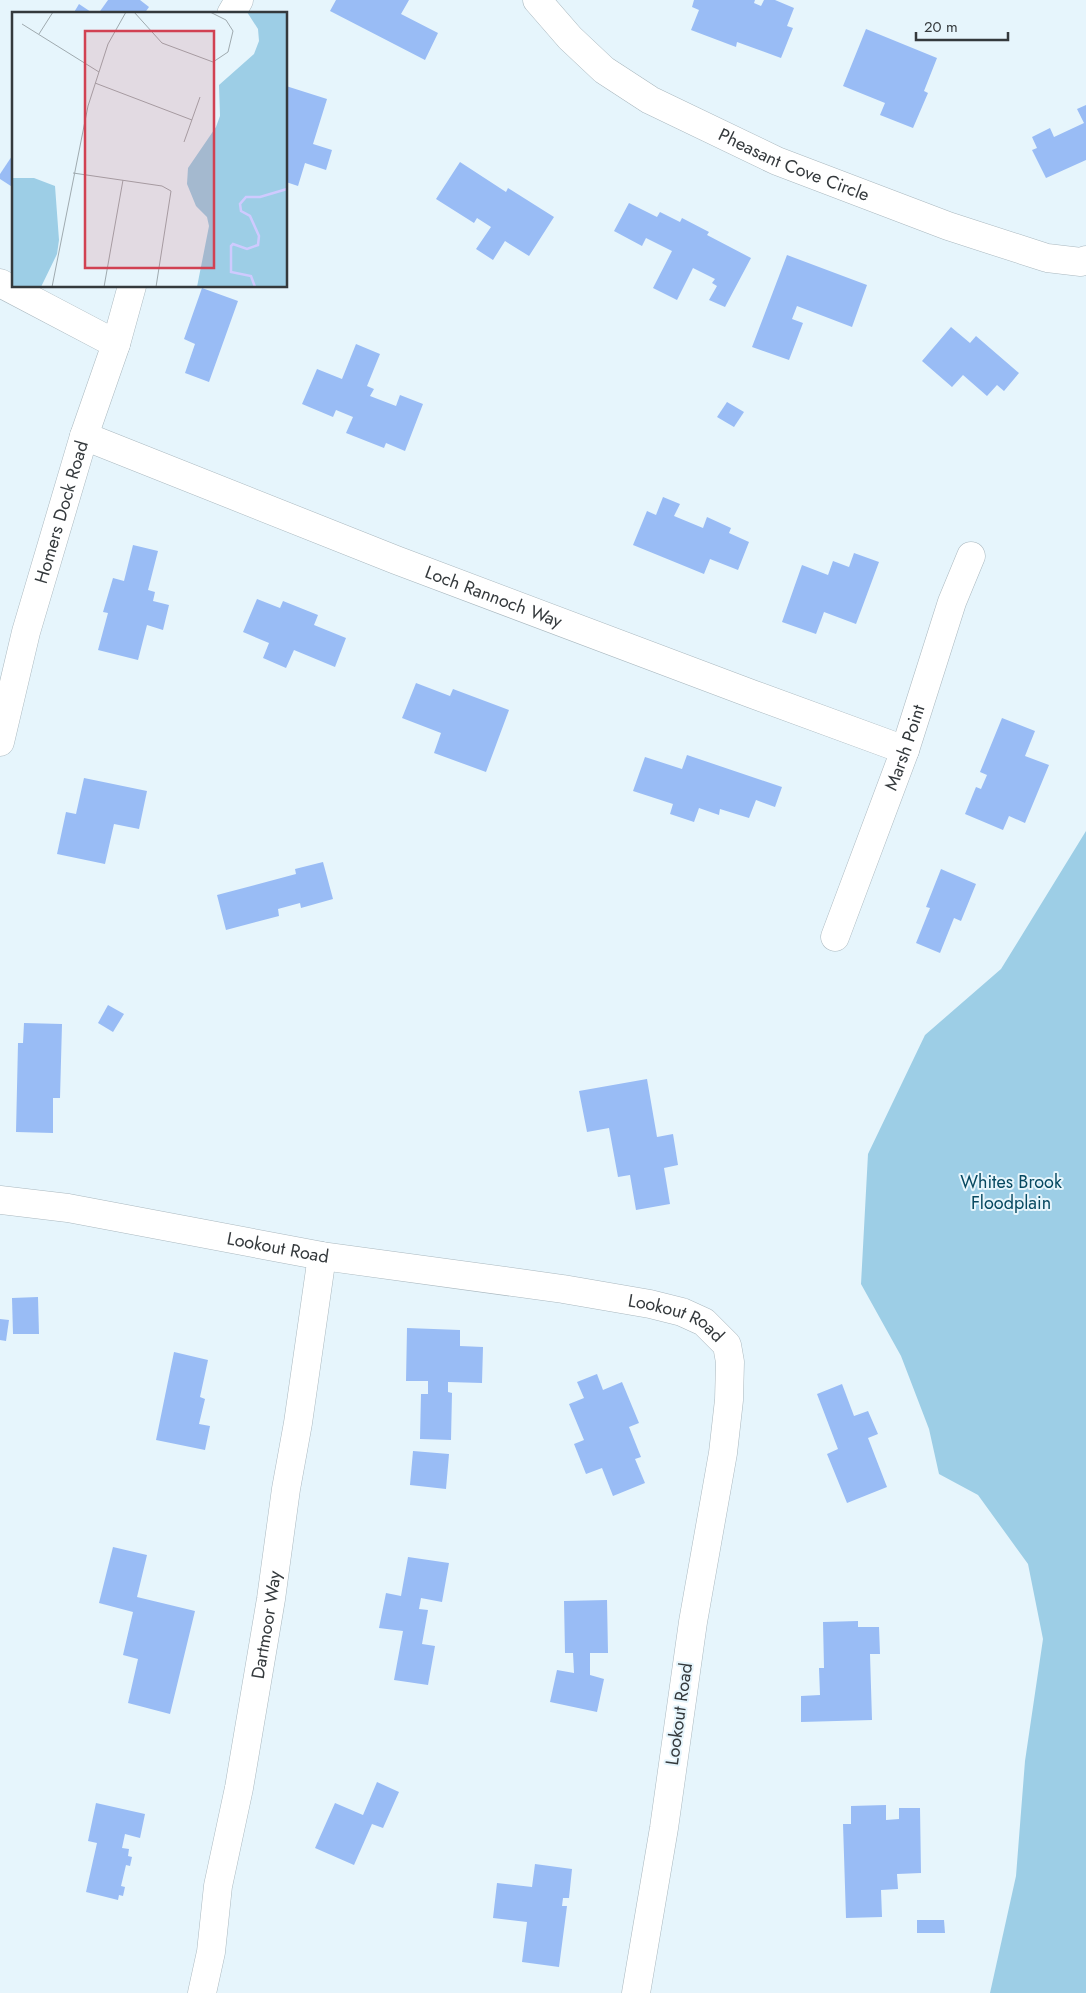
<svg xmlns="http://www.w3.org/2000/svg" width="1086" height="1993" font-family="Jost,sans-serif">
  <rect width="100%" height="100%" fill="#e6f5fc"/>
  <!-- green -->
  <path fill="#9dcee6" d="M1086,831V1993H990L1016,1876L1025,1761L1043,1639L1028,1564L978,1495L939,1474L929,1429L901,1356L861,1284L868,1154L925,1035L1001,969Z"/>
  <!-- building -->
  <g fill="#99bcf5">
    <path d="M108,0H140L149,7L144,14H98Z"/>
    <path d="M336,0H409L401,14L438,33L425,60L330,11Z"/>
    <path d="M694,0H755L754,3L761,6L764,0H775L794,8L787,26L793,28L781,58L737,42L736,47L691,30L699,10L692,7Z"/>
    <path d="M79,4L94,14H73Z"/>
    <path d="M866,29L937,58L924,91L928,93L913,128L880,115L885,103L843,86Z"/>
    <path d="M286,86L327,99L313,144L332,150L326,170L305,163L298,186L286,182Z"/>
    <path d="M1086,105V160L1046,178L1032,150L1037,148L1032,137L1050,128L1054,137L1084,123L1077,109Z"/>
    <path d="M14,153V188L0,179V174Z"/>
    <path d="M460,162L506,192L508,188L554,217L529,256L505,241L493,260L476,249L491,227L477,218L474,223L436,199Z"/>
    <path d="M629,203L657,217L660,212L680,222L682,218L709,232L707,235L751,258L725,307L709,300L717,286L712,283L715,279L693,268L677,300L653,288L672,251L646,238L642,246L614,231Z"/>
    <path d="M787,255L867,285L852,327L797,306L792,319L803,323L789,360L752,347Z"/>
    <path d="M202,288L238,301L209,382L185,373L195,344L184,339Z"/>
    <path d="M951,327L970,343L976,336L1019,373L1004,391L997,385L987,396L963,375L952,387L922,361Z"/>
    <path d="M356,344L380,354L367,386L374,389L370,396L396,406L400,395L423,404L405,451L386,443L384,448L346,433L353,417L336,410L333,417L302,404L317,369L342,379Z"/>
    <path d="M727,402L744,412L734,427L717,417Z"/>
    <path d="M663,497L680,504L674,516L703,528L707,517L731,528L729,533L749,542L738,570L710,559L704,574L633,545L647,511L656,515Z"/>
    <path d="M133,545L158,551L148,590L155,592L153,601L169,605L163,630L147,625L138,660L98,650L108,613L103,612L113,578L124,581Z"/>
    <path d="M854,553L879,562L856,624L824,612L816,634L782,622L802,565L828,575L833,561L849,567Z"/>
    <path d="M257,599L280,608L283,601L318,615L314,625L346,638L335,667L294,650L286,668L263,658L269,643L243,632Z"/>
    <path d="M416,683L450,696L453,689L509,710L486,772L434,753L441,733L402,718Z"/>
    <path d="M1002,718L1035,731L1025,756L1049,765L1025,823L1009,816L1003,830L965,814L976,787L981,789L987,775L980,772Z"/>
    <path d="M687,755L782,787L775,807L756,800L749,818L720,809L719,815L699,808L694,822L670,814L673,804L633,791L645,757L682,769Z"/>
    <path d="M84,778L147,791L139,829L114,824L105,864L57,854L66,812L76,814Z"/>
    <path d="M323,862L333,899L301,908L300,903L278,909L279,916L226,930L217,895L296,874L295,869Z"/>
    <path d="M941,869L976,884L961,921L954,918L940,953L916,943L930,908L926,907Z"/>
    <path d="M108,1005L124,1014L113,1032L98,1023Z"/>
    <path d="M24,1023L62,1024L60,1098H53V1133L16,1132L18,1043H23Z"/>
    <path d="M647,1079L657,1137L673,1134L678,1165L664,1168L670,1204L636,1210L630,1175L618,1177L609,1128L587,1132L579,1091Z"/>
    <path d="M38,1297L39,1334H13L12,1298Z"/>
    <path d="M0,1319L9,1320L6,1341L0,1340Z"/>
    <path d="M407,1328L460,1330V1346L483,1347L482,1383L448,1382V1392L452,1393L451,1440L420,1439L421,1394H428V1381H406Z"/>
    <path d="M174,1352L208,1360L200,1397L205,1399L199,1424L210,1426L205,1450L156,1440Z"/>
    <path d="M597,1374L603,1390L622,1382L639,1423L629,1427L641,1457L635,1459L645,1483L613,1496L602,1468L586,1474L574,1444L584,1440L569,1404L584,1398L577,1382Z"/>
    <path d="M842,1384L854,1416L868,1411L878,1434L868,1438L887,1487L847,1503L827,1454L838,1449L817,1394Z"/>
    <path d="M413,1451L449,1454L446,1489L410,1485Z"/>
    <path d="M113,1547L147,1555L137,1597L195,1611L170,1714L128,1703L138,1659L123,1655L133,1612L99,1603Z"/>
    <path d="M408,1557L449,1563L442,1602L421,1598L419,1609L428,1610L422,1644L435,1646L428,1685L394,1680L403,1631L379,1628L386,1593L401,1596Z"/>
    <path d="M607,1600L608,1653H590V1675L604,1679L597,1712L550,1702L557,1670L574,1673L573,1653H565L564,1601Z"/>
    <path d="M858,1621V1627H879L880,1654H870L872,1720L801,1722V1696L820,1695L819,1668H824L823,1622Z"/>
    <path d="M377,1782L399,1792L383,1828L372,1824L354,1865L315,1848L335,1803L363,1815Z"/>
    <path d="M96,1803L145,1814L140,1838L125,1834L122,1848L129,1849L128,1856L132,1857L130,1866L126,1865L121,1886L125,1887L123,1896L119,1895L118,1900L86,1892L97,1843L88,1841Z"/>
    <path d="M886,1805V1820L899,1819V1808H920L921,1873L897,1874L898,1889L881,1890L882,1917L846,1918L843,1824H851V1806Z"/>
    <path d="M535,1864L572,1869L569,1898H563L562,1906H567L559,1967L522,1962L527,1922L493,1918L497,1883L532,1887Z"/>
    <path d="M917,1920H944L945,1933H917Z"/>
  </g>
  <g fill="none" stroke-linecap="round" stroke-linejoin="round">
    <defs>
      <g id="street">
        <path id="s1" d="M537,0L570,38L604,70L650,100L777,161L948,226L1047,258L1081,262L1086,260"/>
        <path d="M231,14L239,0"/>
        <path d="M0,283L116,344"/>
        <path id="s2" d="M84,436L396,560L752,694L905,750"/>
        <path id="s3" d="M0,742L26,632L84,436L116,344L132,286"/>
        <path id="s4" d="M835,937L905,750L952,602L971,556"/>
        <path id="s5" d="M0,1200L68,1208L322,1256L563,1289L650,1304L682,1312L704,1322L727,1345L730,1362L729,1400L723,1453L693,1622L664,1828L636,1993"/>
        <path id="s6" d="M202,1993L211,1952L218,1886L239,1788L271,1599L286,1489L298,1423L322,1256"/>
      </g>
    </defs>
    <!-- street casing -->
    <use href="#street" stroke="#aab8bf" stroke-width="29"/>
    <!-- street -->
    <use href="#street" stroke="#fff" stroke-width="28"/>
  </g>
  <g text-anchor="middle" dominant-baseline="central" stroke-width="4" stroke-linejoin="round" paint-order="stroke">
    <!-- street labels -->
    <g font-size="18" fill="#34393c" stroke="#e6f5fc">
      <text stroke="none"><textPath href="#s1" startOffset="310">Pheasant Cove Circle</textPath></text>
      <text stroke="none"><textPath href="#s3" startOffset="238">Homers Dock Road</textPath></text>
      <text stroke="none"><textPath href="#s2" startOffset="440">Loch Rannoch Way</textPath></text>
      <text stroke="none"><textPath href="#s4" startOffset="202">Marsh Point</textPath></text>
      <text stroke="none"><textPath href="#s5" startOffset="282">Lookout Road</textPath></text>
      <text stroke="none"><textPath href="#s5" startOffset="688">Lookout Road</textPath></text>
      <text stroke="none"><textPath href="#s6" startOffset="374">Dartmoor Way</textPath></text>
      <text transform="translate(679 1714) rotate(-82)">Lookout Road</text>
    </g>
    <!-- park labels -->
    <g font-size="18" fill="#064860" stroke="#e6f5fc">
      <text x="1011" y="1182">Whites Brook<tspan x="1011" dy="21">Floodplain</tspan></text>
    </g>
  </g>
  <!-- overview -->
  <g transform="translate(12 12)">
    <rect width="275" height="275" fill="#e6f5fc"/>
    <path d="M235,0H275V275H185L197,214L195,205L184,194L175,172L176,156L204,115L208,104L207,73L242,42L247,29L246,17ZM0,166H22L43,174L47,228L45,242L29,275H0Z" fill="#9dcee6"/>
    <path fill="none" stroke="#cfcafe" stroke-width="2.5" d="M243,275L239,264L219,260V234L221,232L235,237L246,233L247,224L238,204L229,199L228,192L234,185H248L275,177"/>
    <path fill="none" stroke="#9faaaf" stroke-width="1" d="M122,0L150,31L201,50L216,40L221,19L214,8L198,0M10,12L87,60M27,22L41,0M83,71L180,108M172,130L188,85M61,161L150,174L159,179L144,275M40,275L76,94L96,32L114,0M92,275L111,168"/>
    <path fill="#d14152" fill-opacity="0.15" stroke="#d14152" stroke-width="2.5" d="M73,19H202V256H73Z"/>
    <rect width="275" height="275" fill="none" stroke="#34393c" stroke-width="2.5"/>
  </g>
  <!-- scale -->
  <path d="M916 32v8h92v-8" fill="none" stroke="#34393c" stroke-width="2.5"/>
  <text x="924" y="32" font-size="15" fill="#34393c" stroke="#e6f5fc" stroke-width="4" paint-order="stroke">20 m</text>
</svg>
